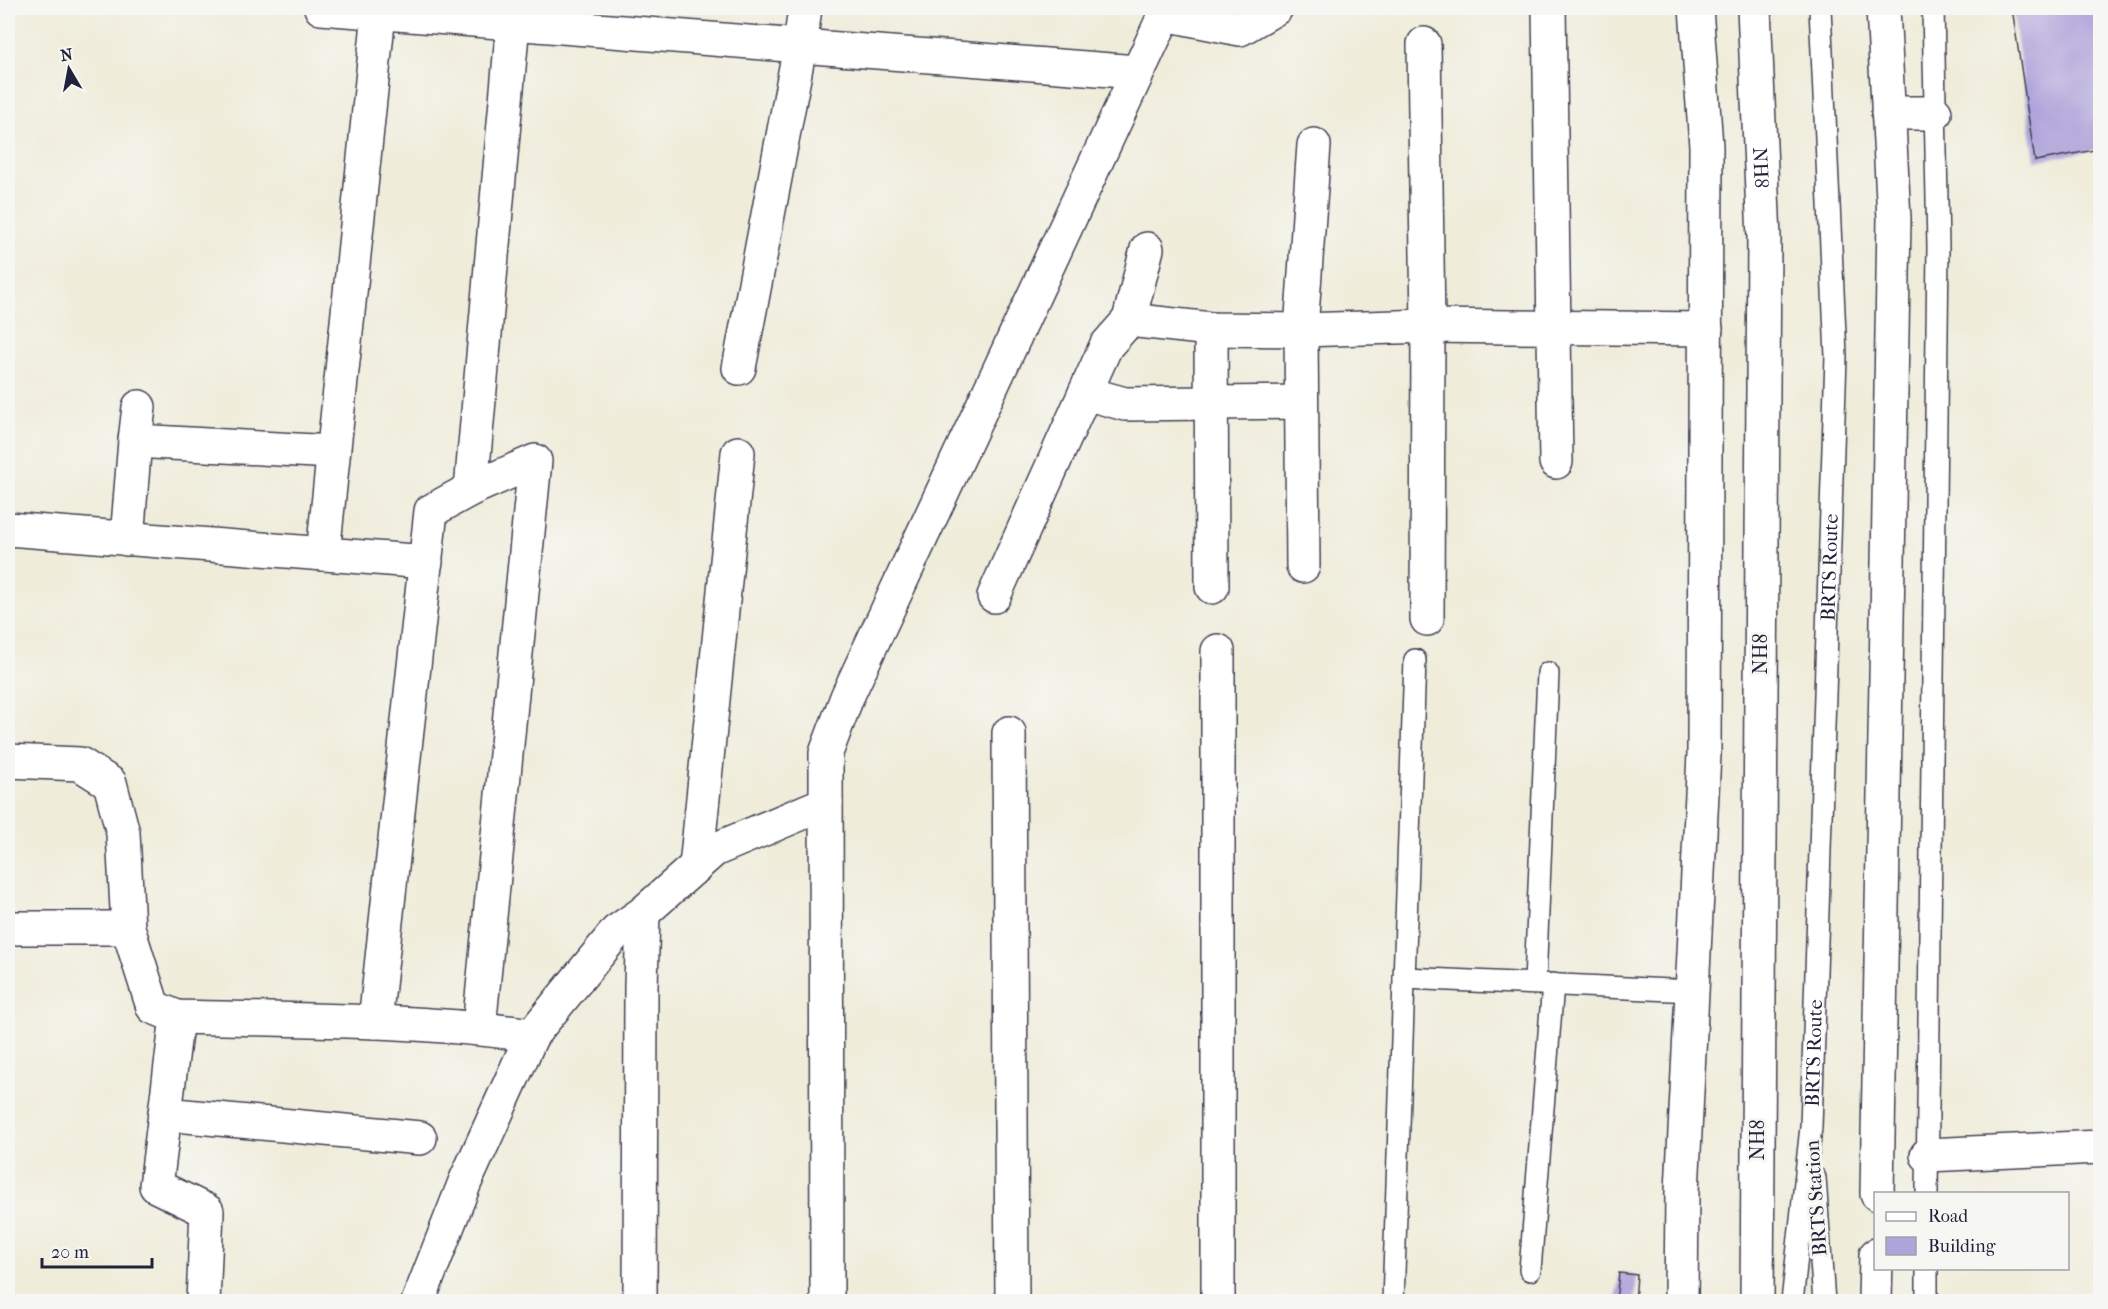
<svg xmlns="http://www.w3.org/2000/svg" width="2108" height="1309" font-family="'IM FELL French Canon',serif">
  <rect width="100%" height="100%" fill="#f6f6f2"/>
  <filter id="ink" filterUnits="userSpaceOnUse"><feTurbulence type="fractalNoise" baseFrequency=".0167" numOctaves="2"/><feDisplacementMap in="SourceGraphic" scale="12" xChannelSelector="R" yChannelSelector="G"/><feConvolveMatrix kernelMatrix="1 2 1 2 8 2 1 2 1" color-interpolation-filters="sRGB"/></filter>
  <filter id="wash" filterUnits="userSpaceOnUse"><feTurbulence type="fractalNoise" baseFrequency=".008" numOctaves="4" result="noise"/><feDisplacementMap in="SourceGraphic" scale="24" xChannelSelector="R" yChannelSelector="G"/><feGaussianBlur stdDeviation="1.35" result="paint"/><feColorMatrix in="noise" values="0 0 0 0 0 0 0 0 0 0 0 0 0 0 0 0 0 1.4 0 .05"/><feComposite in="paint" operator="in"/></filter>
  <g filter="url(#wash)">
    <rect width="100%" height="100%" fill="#efecd9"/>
    <g id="blocks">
      <!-- building -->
      <g fill="#b0a5db">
        <path d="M2012,8H2100V149L2035,161Z"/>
        <path d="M1619,1273L1637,1275L1635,1302H1616Z"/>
      </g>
    </g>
  </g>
  <g filter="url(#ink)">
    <use href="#blocks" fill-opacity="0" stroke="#414053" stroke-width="1.5"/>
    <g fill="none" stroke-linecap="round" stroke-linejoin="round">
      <defs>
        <g id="service">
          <path d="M1404,978L1693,991"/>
          <path d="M1535,983L1548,673"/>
          <path d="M1815,1178L1824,1302"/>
          <path d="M1927,1194L1938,247L1933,8"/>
          <path d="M1530,1270L1553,984"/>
          <path d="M1393,1302L1415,660"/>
          <path id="s1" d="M1792,1302L1811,1127L1836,356L1820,8"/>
          <path d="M1927,1302V1268"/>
        </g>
        <g id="minor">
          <path d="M321,8L800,46L805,8"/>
          <path d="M1549,8L1556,462"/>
          <path d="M1424,44L1428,326L1427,619"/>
          <path d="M1129,320L1147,249"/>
          <path d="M1211,329L1212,587"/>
          <path d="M739,368L800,46L1137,72"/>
          <path d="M1085,393L1125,404L1301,402"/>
          <path d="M139,407L135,441L333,452"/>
          <path d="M471,489L513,23"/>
          <path d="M8,529L426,562"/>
          <path d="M127,539L135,441"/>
          <path d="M323,554L379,13"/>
          <path d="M1303,566L1301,330L1314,145"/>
          <path d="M994,596L1106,346L1129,320L1211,329L1301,330L1428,326L1706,329"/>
          <path d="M1218,651V1302"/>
          <path d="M1009,733L1012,1302"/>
          <path d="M8,761L80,764L110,783L123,833L128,928L153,1007L177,1017C295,1020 414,1019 532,1035L617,931L643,913L714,850L826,803"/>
          <path d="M696,867L738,453"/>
          <path d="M8,928H128"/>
          <path d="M177,1017L156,1186L207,1211L203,1302"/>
          <path d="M375,1022L431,511L471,489L535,461L479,1028"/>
          <path d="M165,1114L420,1138"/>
          <path d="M1927,1155L2100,1147"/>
          <path d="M418,1302L465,1182L532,1035"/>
          <path d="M640,1302L641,987L643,913"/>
          <path d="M827,1302L826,753L847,697L1165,14L1240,29L1276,8"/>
        </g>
        <path id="tertiary" d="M1681,1302L1682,1191L1704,754L1706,146L1696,8"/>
        <g id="primary">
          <path id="s2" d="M1754,8L1764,238L1757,1302"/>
          <path d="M1888,113H1935"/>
          <path d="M1877,1194L1894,219L1883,8"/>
          <path d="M1875,1302L1876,1255"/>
        </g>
      </defs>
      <!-- service casing -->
      <use href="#service" stroke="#414053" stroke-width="24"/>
      <!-- minor casing -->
      <use href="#minor" stroke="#414053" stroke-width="36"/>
      <!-- tertiary casing -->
      <use href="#tertiary" stroke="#414053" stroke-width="36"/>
      <!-- primary casing -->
      <use href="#primary" stroke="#414053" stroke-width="36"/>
      <!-- service -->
      <use href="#service" stroke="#fff" stroke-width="21"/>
      <!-- minor -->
      <use href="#minor" stroke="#fff" stroke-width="33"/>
      <!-- tertiary -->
      <use href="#tertiary" stroke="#fff" stroke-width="33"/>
      <!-- primary -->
      <use href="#primary" stroke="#fff" stroke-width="33"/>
    </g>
  </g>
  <g text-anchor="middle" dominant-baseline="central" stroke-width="6" stroke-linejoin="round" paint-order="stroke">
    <!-- street labels -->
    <g font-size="20" fill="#22223b" stroke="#f6f6f2">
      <text stroke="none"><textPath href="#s2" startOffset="160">NH8</textPath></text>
      <text stroke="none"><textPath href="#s1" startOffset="736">BRTS Route</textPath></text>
      <text transform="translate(1760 654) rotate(-90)">NH8</text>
      <text stroke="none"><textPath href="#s1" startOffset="250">BRTS Route</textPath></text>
      <text transform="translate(1757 1140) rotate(-90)">NH8</text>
      <text transform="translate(1816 1198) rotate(-94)">BRTS Station</text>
    </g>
  </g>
  <!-- margin -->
  <rect width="2108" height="1309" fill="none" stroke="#f6f6f2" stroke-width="30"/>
  <!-- legend -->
  <rect x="1874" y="1192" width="195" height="78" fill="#f6f6f2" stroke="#a1a1a9" stroke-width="1.5"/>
  <rect x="1886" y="1212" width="30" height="9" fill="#ffffff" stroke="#a1a1a9" stroke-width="1.5"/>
  <text x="1928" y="1222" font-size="18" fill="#22223b">Road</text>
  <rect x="1886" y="1237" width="30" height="18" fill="#b0a5db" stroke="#a1a1a9" stroke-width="1.5"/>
  <text x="1928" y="1252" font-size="18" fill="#22223b">Building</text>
  <!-- north arrow -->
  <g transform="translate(69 69) rotate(350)" stroke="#f6f6f2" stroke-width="4.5" paint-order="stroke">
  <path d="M0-4.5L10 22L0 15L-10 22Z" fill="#22223b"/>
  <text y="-9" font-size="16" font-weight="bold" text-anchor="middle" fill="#22223b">N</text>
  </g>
  <!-- scale -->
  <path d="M42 1258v9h110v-9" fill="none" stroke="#22223b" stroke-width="3"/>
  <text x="51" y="1258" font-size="18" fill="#22223b" stroke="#f6f6f2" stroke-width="4.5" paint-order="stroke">20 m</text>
</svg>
